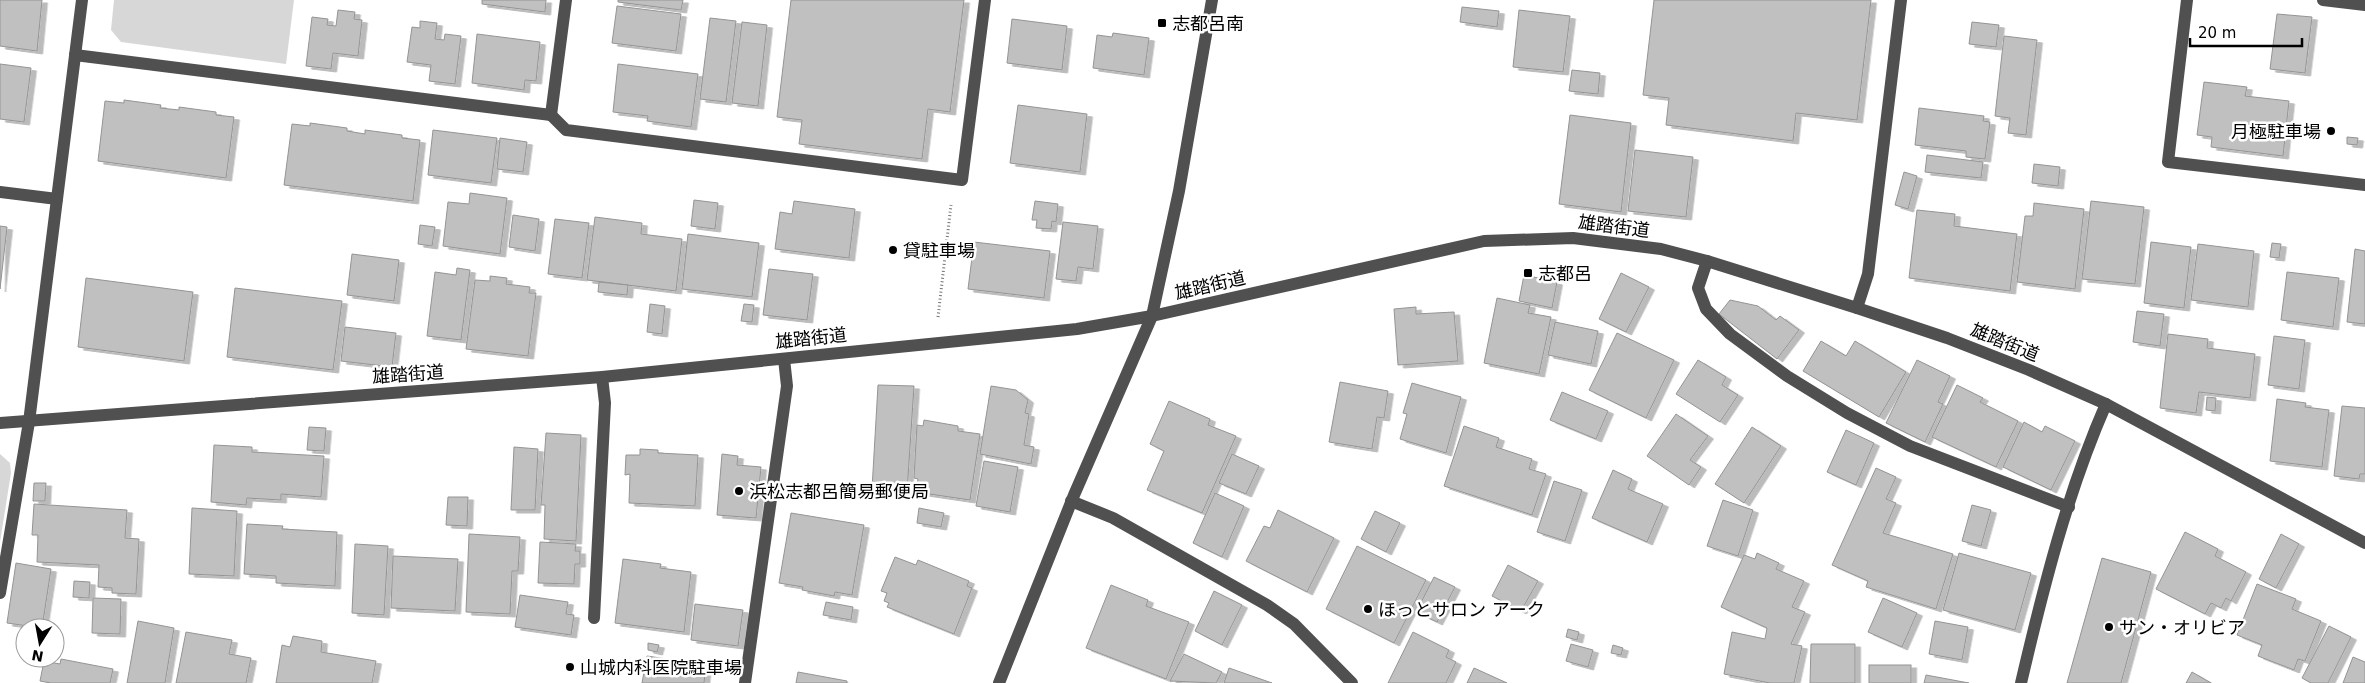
<svg xmlns="http://www.w3.org/2000/svg" width="2365" height="683" font-family="'DejaVu Sans','Noto Sans JP',sans-serif">
  <defs>
    <filter id="shadow"><feDropShadow dx="5.5" dy="3" stdDeviation="0" flood-color="#0004"/></filter>
  </defs>
  <rect width="100%" height="100%" fill="#fff"/>
  <!-- green -->
  <g fill="#d7d7d7">
    <path d="M114,0H294L286,64L121,42L111,30Z"/>
    <path d="M0,454L10,463L11,473L0,542Z"/>
  </g>
  <!-- building -->
  <g fill="#c0c0c0" stroke="#949494" filter="url(#shadow)">
    <path d="M0,0H42L37,51L0,46Z"/>
    <path d="M482,0H546L545,12L482,4Z"/>
    <path d="M618,0H683L681,10L618,2Z"/>
    <path d="M791,0H964L950,112L928,109L922,159L799,144L802,120L777,117Z"/>
    <path d="M1654,0H1871L1857,120L1796,113L1793,141L1666,125L1669,98L1643,95Z"/>
    <path d="M617,6L681,14L676,51L612,43Z"/>
    <path d="M1462,7L1499,11L1497,27L1460,22Z"/>
    <path d="M338,10L355,12L354,19L362,20L358,56L333,53L331,69L306,66L312,17L328,19L327,25L336,26Z"/>
    <path d="M1519,10L1570,16L1563,72L1513,67Z"/>
    <path d="M2277,14L2312,17L2305,73L2270,69Z"/>
    <path d="M710,18L736,21L726,102L700,99Z"/>
    <path d="M1012,19L1067,26L1062,70L1007,63Z"/>
    <path d="M420,21L437,23L435,39L444,40L445,34L461,36L455,84L429,81L431,65L407,62L412,27L420,28Z"/>
    <path d="M742,22L767,25L758,106L732,103Z"/>
    <path d="M1972,22L1999,25L1996,47L1969,44Z"/>
    <path d="M1113,33L1149,38L1144,75L1093,68L1097,35L1112,37Z"/>
    <path d="M477,34L540,42L536,81L525,80L524,90L472,83Z"/>
    <path d="M2004,36L2037,40L2026,135L2008,133L2010,118L1995,116Z"/>
    <path d="M0,64L31,68L24,122L0,119Z"/>
    <path d="M618,64L698,74L691,127L647,121L648,116L613,112Z"/>
    <path d="M1572,70L1600,73L1598,94L1569,91Z"/>
    <path d="M2204,82L2247,87L2245,96L2289,101L2283,156L2211,147L2212,137L2197,135Z"/>
    <path d="M124,100L161,105L160,108L179,110V107L216,112V115L234,117L226,178L98,161L105,101L124,103Z"/>
    <path d="M1018,105L1087,114L1080,172L1010,163Z"/>
    <path d="M1919,108L1984,116L1983,121L1990,122L1985,159L1966,157V151L1915,145Z"/>
    <path d="M1570,115L1631,123L1621,212L1559,204Z"/>
    <path d="M310,123L347,128V131L365,134V130L402,135V138L420,140L413,201L284,185L292,124L310,126Z"/>
    <path d="M433,130L497,138L491,183L428,175Z"/>
    <path d="M2347,137L2358,138L2357,145L2347,144Z"/>
    <path d="M500,138L527,142L523,172L497,169Z"/>
    <path d="M1635,150L1693,157L1686,217L1628,211Z"/>
    <path d="M1927,155L1983,162L1981,178L1925,172Z"/>
    <path d="M2034,164L2060,167L2058,186L2032,183Z"/>
    <path d="M1904,172L1917,176L1908,209L1895,205Z"/>
    <path d="M470,193L507,198L500,254L443,246L448,202L469,204Z"/>
    <path d="M694,200L718,203L715,229L691,226Z"/>
    <path d="M794,201L855,209L849,258L775,249L780,212L792,214Z"/>
    <path d="M1035,201L1058,204L1056,222L1052,221L1051,229L1036,228L1037,220H1032Z"/>
    <path d="M2091,201L2144,207L2135,284L2082,279Z"/>
    <path d="M2034,203L2084,209L2075,289L2017,282L2025,216H2033Z"/>
    <path d="M1917,210L1955,214L1954,226L2017,234L2010,291L1909,278Z"/>
    <path d="M513,215L539,219L535,251L509,247Z"/>
    <path d="M595,217L642,223L641,234L682,239L676,291L587,280Z"/>
    <path d="M555,219L589,223L582,278L548,274Z"/>
    <path d="M1063,222L1098,226L1093,269L1078,267L1076,281L1056,279Z"/>
    <path d="M420,225L435,227L432,246L418,244Z"/>
    <path d="M0,226L7,227L0,289Z"/>
    <path d="M688,234L759,243L752,297L682,289Z"/>
    <path d="M974,242L1050,251L1044,298L968,289Z"/>
    <path d="M2151,242L2191,247L2184,308L2144,303Z"/>
    <path d="M2272,243L2281,244L2279,258L2270,257Z"/>
    <path d="M2198,244L2254,251L2248,307L2191,300Z"/>
    <path d="M2355,249L2365,251V324L2347,322Z"/>
    <path d="M352,254L399,260L394,301L347,295Z"/>
    <path d="M457,268L470,270L461,340L427,336L435,272L456,275Z"/>
    <path d="M769,269L813,274L807,320L763,315Z"/>
    <path d="M2287,272L2339,278L2333,327L2281,320Z"/>
    <path d="M1621,273L1649,287L1626,332L1599,319Z"/>
    <path d="M1524,275L1557,282L1552,308L1519,301Z"/>
    <path d="M490,276L507,278L506,284L530,287L529,293H536L528,356L466,349L475,280L490,281Z"/>
    <path d="M86,278L193,292L184,361L78,347Z"/>
    <path d="M599,282L628,285L627,295L598,292Z"/>
    <path d="M235,288L342,301L333,370L227,357Z"/>
    <path d="M1497,298L1530,305L1528,313L1551,317L1539,374L1484,363Z"/>
    <path d="M1730,300L1758,306L1776,320L1780,316L1799,330L1777,359L1719,314Z"/>
    <path d="M650,304L665,306L662,334L647,332Z"/>
    <path d="M744,304L754,305L752,322L741,321Z"/>
    <path d="M1416,307V314L1454,312L1458,361L1398,365L1394,309Z"/>
    <path d="M2137,311L2164,314L2160,346L2133,342Z"/>
    <path d="M1555,322L1598,331L1591,364L1548,355Z"/>
    <path d="M345,327L396,333L392,367L341,361Z"/>
    <path d="M1617,333L1674,360L1646,418L1589,390Z"/>
    <path d="M2168,334L2208,339L2207,348L2255,354L2250,398L2199,392L2196,413L2160,408Z"/>
    <path d="M2274,336L2305,340L2299,389L2268,385Z"/>
    <path d="M1821,341L1846,356L1855,341L1906,372L1879,417L1803,371Z"/>
    <path d="M1698,360L1726,377L1722,385L1738,395L1720,422L1676,394Z"/>
    <path d="M1917,360L1950,376L1938,402L1943,404L1925,442L1886,423Z"/>
    <path d="M1340,382L1388,391L1384,418L1377,417L1372,449L1329,442Z"/>
    <path d="M1412,383L1461,397L1446,453L1400,439L1407,414L1403,413Z"/>
    <path d="M878,385L914,386L907,492L872,489Z"/>
    <path d="M1957,385L1983,398L1980,402L2018,421L1996,467L1932,437Z"/>
    <path d="M991,386L1016,390L1028,400L1025,413L1029,414L1024,445L1034,447L1031,464L980,454Z"/>
    <path d="M1562,392L1608,411L1596,439L1550,420Z"/>
    <path d="M2207,397L2216,398L2215,411L2206,410Z"/>
    <path d="M2277,399L2306,403L2305,407L2329,410L2322,467L2270,461Z"/>
    <path d="M1169,401L1210,419L1208,425L1236,436L1202,513L1147,490L1164,451L1150,444Z"/>
    <path d="M2342,406L2365,408V474H2360L2359,479L2334,476Z"/>
    <path d="M1676,414L1708,436L1690,460L1701,467L1689,485L1647,456Z"/>
    <path d="M924,420L958,426V431L980,434L970,500L916,492L918,479L914,478L917,425L923,426Z"/>
    <path d="M2024,422L2042,432L2045,426L2075,441L2051,490L2003,467Z"/>
    <path d="M1464,426L1499,438L1496,447L1532,459L1529,469L1546,474L1532,515L1444,486Z"/>
    <path d="M309,427L326,428L324,451L307,450Z"/>
    <path d="M1752,427L1781,446L1744,503L1715,484Z"/>
    <path d="M1846,430L1874,443L1856,485L1827,472Z"/>
    <path d="M546,433L581,435L576,541L544,539L545,505H541Z"/>
    <path d="M214,445L252,447V452L324,456L321,497L281,494V500L247,498L246,505L211,502Z"/>
    <path d="M514,447L538,449L535,510H511Z"/>
    <path d="M640,449L658,450V453L698,455L695,506L629,503L630,474L625,475L626,455H640Z"/>
    <path d="M722,454L738,456L737,465L761,467L756,518L717,515Z"/>
    <path d="M1232,454L1259,466L1246,494L1219,483Z"/>
    <path d="M984,461L1018,467L1010,512L976,506Z"/>
    <path d="M1876,468L1896,477L1886,499L1896,503L1883,533L1953,554L1936,609L1866,587L1868,581L1832,565Z"/>
    <path d="M1613,470L1632,479L1628,489L1663,504L1647,542L1592,518Z"/>
    <path d="M1554,481L1582,490L1565,541L1537,532Z"/>
    <path d="M34,483H46L45,501H33Z"/>
    <path d="M1215,493L1244,506L1222,557L1193,543Z"/>
    <path d="M448,497H468L467,526L446,525Z"/>
    <path d="M1723,500L1753,510L1738,556L1707,546Z"/>
    <path d="M34,504L127,510L125,538L139,539L136,594L112,593V588L98,587L99,565L37,562L38,535H32Z"/>
    <path d="M1972,505L1991,510L1981,546L1962,541Z"/>
    <path d="M192,508L237,511L234,576L189,574Z"/>
    <path d="M919,508L944,513L941,527L917,523Z"/>
    <path d="M1278,510L1334,538L1307,592L1246,561L1264,526L1270,528Z"/>
    <path d="M1375,511L1400,523L1386,552L1361,539Z"/>
    <path d="M791,513L864,525L852,595L835,592L834,596L802,590L803,587L779,583Z"/>
    <path d="M247,524L283,526L282,529L337,532L335,586L276,583V576L244,574Z"/>
    <path d="M2185,532L2218,549L2215,556L2246,572L2231,601L2226,598L2221,608L2211,603L2205,614L2156,589Z"/>
    <path d="M469,534L520,537L518,571H512L510,614L466,612Z"/>
    <path d="M2281,534L2299,544L2276,588L2259,579Z"/>
    <path d="M540,542L576,544L575,551H580V564H575L574,584L538,583Z"/>
    <path d="M355,544L388,546L384,615L352,613Z"/>
    <path d="M1357,546L1426,580L1394,643L1326,609Z"/>
    <path d="M1757,553L1779,563L1776,569L1804,581L1792,607L1805,612L1791,644L1802,646L1794,683H1770L1724,674L1732,632L1765,639L1767,628L1721,607L1744,555L1755,559Z"/>
    <path d="M1959,553L2031,573L2015,630L1943,610Z"/>
    <path d="M393,556L458,559L455,611L391,608Z"/>
    <path d="M895,557L916,565L918,560L969,581L967,586L972,588L954,634L887,607L889,603L884,601L887,593L881,591Z"/>
    <path d="M2102,558L2151,572L2121,683H2067Z"/>
    <path d="M623,559L661,564L660,568L691,572L684,632L615,623Z"/>
    <path d="M16,563L51,569L42,628L7,623Z"/>
    <path d="M1508,565L1538,581L1521,611L1492,596Z"/>
    <path d="M1434,577L1455,587L1437,622L1416,612Z"/>
    <path d="M74,581L90,582L89,598L73,597Z"/>
    <path d="M2257,584L2296,599L2292,609L2321,621L2305,661L2298,659L2294,670L2258,656L2262,645L2237,635Z"/>
    <path d="M1111,585L1148,600L1146,606L1189,622L1166,679L1086,648Z"/>
    <path d="M1214,591L1242,605L1222,645L1195,631Z"/>
    <path d="M520,595L568,602L566,614L574,615L571,635L515,627Z"/>
    <path d="M93,598L121,599L120,634L92,633Z"/>
    <path d="M1883,598L1917,613L1902,647L1868,632Z"/>
    <path d="M826,602L853,607L851,620L823,615Z"/>
    <path d="M695,604L743,610L738,646L691,640Z"/>
    <path d="M138,621L174,628L165,683H127Z"/>
    <path d="M1935,621L1968,627L1962,660L1929,654Z"/>
    <path d="M2329,626L2351,637L2328,683H2311L2302,678Z"/>
    <path d="M1568,629L1579,632L1577,640L1566,637Z"/>
    <path d="M186,632L232,640L229,654L251,658L246,683H176Z"/>
    <path d="M1413,632L1449,650L1446,657L1456,662L1446,683H1388Z"/>
    <path d="M293,636L322,641L321,652L376,661L372,683H276L282,645L290,647Z"/>
    <path d="M648,643L659,645L657,652L648,650Z"/>
    <path d="M1571,644L1593,650L1588,667L1566,661Z"/>
    <path d="M1811,644H1855V683H1810Z"/>
    <path d="M1613,645L1623,648L1621,655L1611,653Z"/>
    <path d="M1184,654L1222,672L1216,683L1170,681Z"/>
    <path d="M647,656L706,665L704,683H642Z"/>
    <path d="M2353,657L2365,662V683H2343Z"/>
    <path d="M61,659L113,669L110,683H51L40,681L44,661L60,664Z"/>
    <rect x="1869" y="665" width="42" height="18"/>
    <path d="M1229,668L1272,683H1224Z"/>
    <path d="M1474,668L1507,683H1467Z"/>
    <path d="M798,672L847,681V683H796Z"/>
    <path d="M2192,672L2211,683H2186Z"/>
    <path d="M1926,675L1969,683H1924Z"/>
  </g>
  <g fill="none" stroke-linecap="round" stroke-linejoin="round">
    <!-- path -->
    <path stroke="#727272" stroke-width="3" stroke-dasharray="1 2.5" stroke-linecap="butt" d="M938,317L951,205"/>
    <!-- minor -->
    <g stroke="#505050" stroke-width="12">
      <path d="M2187,0L2168,162L2365,185"/>
      <path d="M2323,0L2365,5"/>
      <path d="M75,55L551,115L566,0"/>
      <path d="M551,115L566,130L962,180L985,0"/>
      <path d="M0,192L57,199"/>
      <path d="M1707,261L1698,288L1706,309L1730,334L1787,376L1847,413L1910,446L2069,507"/>
      <path d="M1857,308L1868,274L1901,0"/>
      <path d="M0,423L602,377L1077,329L1152,316L1484,241L1573,238L1661,249L1707,261L1857,308L1947,338L2029,370L2106,404L2365,543"/>
      <path d="M1071,501L1113,518L1267,605L1294,624L1352,683"/>
      <path d="M0,593L29,422L82,0"/>
      <path d="M594,618L605,403L602,377"/>
      <path d="M745,683L787,386L784,359"/>
      <path d="M999,683L1074,495L1152,316L1179,191L1212,0"/>
      <path d="M2021,683C2043,589 2067,493 2106,404"/>
    </g>
  </g>
  <!-- markers -->
  <g fill="#000" stroke="#fff" stroke-width="2">
    <rect x="1157" y="18" width="10" height="10" rx="2.5"/>
    <circle cx="2331" cy="131" r="5"/>
    <circle cx="893" cy="250" r="5"/>
    <rect x="1523" y="268" width="10" height="10" rx="2.5"/>
    <circle cx="739" cy="491" r="5"/>
    <circle cx="1368" cy="609" r="5"/>
    <circle cx="2109" cy="627" r="5"/>
    <circle cx="570" cy="667" r="5"/>
  </g>
  <g text-anchor="middle" dominant-baseline="central" stroke-width="5" stroke-linejoin="round" paint-order="stroke">
    <!-- poi labels -->
    <g font-size="18" fill="#000" stroke="#fff" text-anchor="start">
      <text x="1172" y="23">志都呂南</text>
      <text x="2321" y="131" text-anchor="end">月極駐車場</text>
      <text x="903" y="250">貸駐車場</text>
      <text x="1538" y="273">志都呂</text>
      <text x="749" y="491">浜松志都呂簡易郵便局</text>
      <text x="1378" y="609">ほっとサロン アーク</text>
      <text x="2119" y="627">サン・オリビア</text>
      <text x="580" y="667">山城内科医院駐車場</text>
    </g>
    <!-- street labels -->
    <g font-size="18" fill="#000" stroke="#fff">
      <text transform="translate(1614 226) rotate(7)">雄踏街道</text>
      <text transform="translate(1210 285) rotate(-13)">雄踏街道</text>
      <text transform="translate(811 338) rotate(-6)">雄踏街道</text>
      <text transform="translate(2005 342) rotate(22)">雄踏街道</text>
      <text transform="translate(408 374) rotate(-4)">雄踏街道</text>
    </g>
  </g>
  <!-- north arrow -->
  <g transform="translate(40 643) rotate(191)"><circle r="24" fill="#ffffff" stroke="#999999"/>
  <path d="M0-4L9 19L0 12L-9 19Z" fill="#000000"/>
  <text y="-8" font-size="14" font-weight="bold" text-anchor="middle" fill="#000000">N</text>
  </g>
  <!-- scale -->
  <path d="M2190 38v8h112v-8" fill="none" stroke="#000000" stroke-width="2.5"/>
  <text x="2198" y="38" font-size="15" fill="#000000" stroke="#ffffff" stroke-width="4" paint-order="stroke">20 m</text>
</svg>
